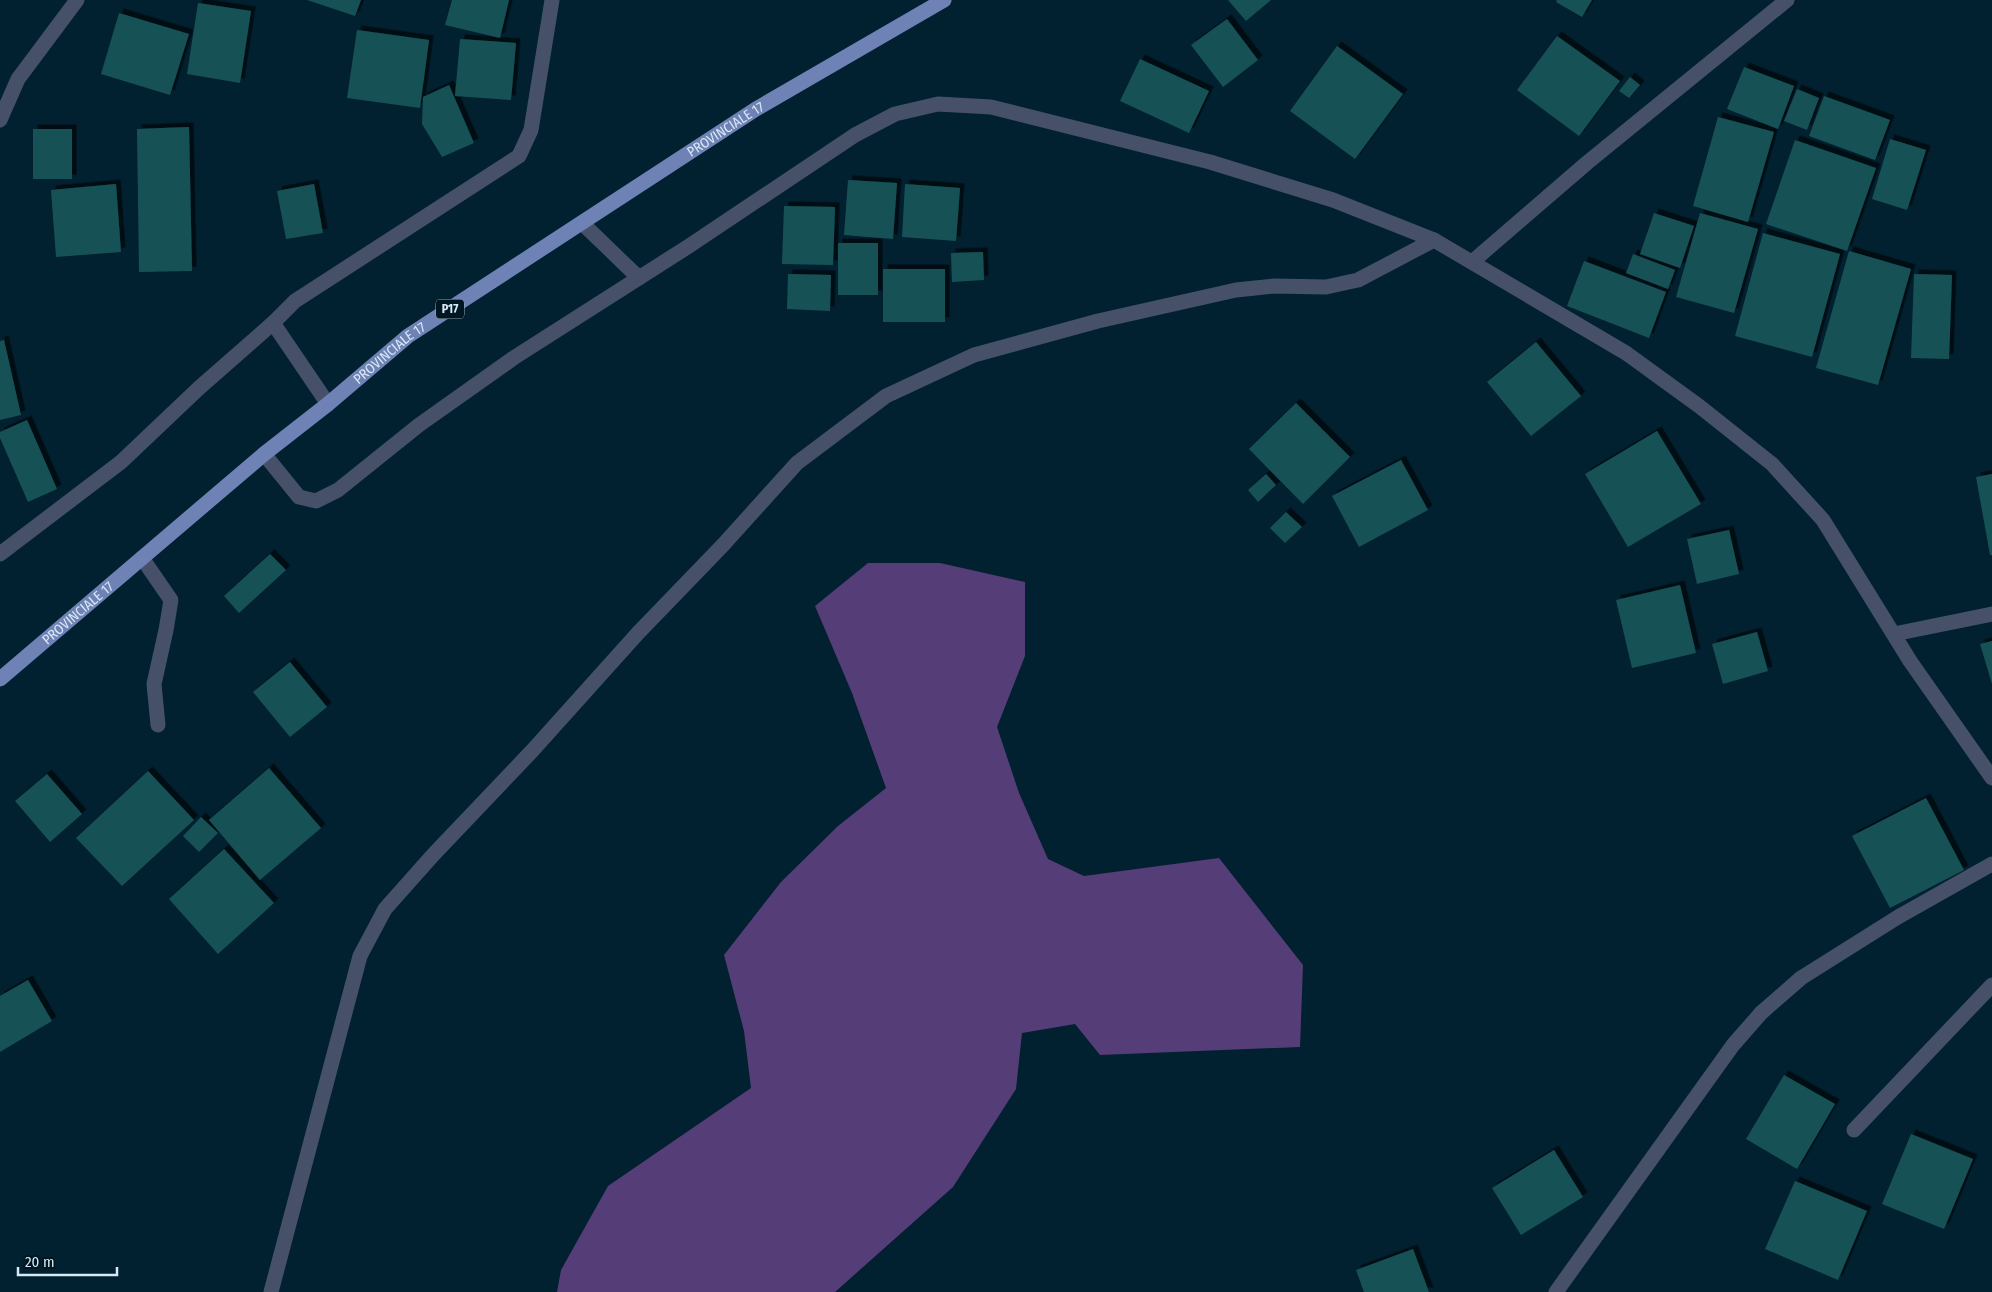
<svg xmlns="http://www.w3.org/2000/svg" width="1992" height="1292" font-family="'Fira Sans Condensed',sans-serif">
  <defs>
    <filter id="shadow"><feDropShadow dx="4.5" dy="-4.5" stdDeviation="0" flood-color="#0009"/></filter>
  </defs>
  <rect width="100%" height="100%" fill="#012030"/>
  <!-- forest -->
  <path fill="#553d78" d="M868,563H940L1025,582V656L997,727L1019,793L1048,859L1084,876L1219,858L1303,965L1300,1047L1100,1055L1075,1024L1022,1033L1016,1089L953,1187L835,1292H557L561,1270L608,1186L751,1088L744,1031L724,955L781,882L838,826L886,788L852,693L815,606Z"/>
  <!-- building -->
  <g fill="#185156" filter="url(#shadow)">
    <path d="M307,0H361L355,16Z"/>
    <path d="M452,0H509L500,38L445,25Z"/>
    <path d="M1228,0H1271L1246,21Z"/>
    <path d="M1557,0H1592L1582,17L1556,2Z"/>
    <path d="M198,3L251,11L240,83L187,74Z"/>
    <path d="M119,13L189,34L170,95L101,74Z"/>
    <path d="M1227,19L1258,60L1223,87L1191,45Z"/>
    <path d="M357,30L429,40L420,108L347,98Z"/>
    <path d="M1557,36L1620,81L1579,136L1517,90Z"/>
    <path d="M460,39L516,43L511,100L455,96Z"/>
    <path d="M1337,46L1403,94L1355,159L1290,111Z"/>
    <path d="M1140,59L1209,91L1189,133L1120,101Z"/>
    <path d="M1744,67L1794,86L1778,129L1727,109Z"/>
    <path d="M1630,77L1640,85L1629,98L1619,91Z"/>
    <path d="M449,85L474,143L442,157L422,124L423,97Z"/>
    <path d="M1797,89L1819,98L1807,130L1784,121Z"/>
    <path d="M1824,96L1890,120L1875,160L1809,136Z"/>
    <path d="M1718,117L1774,132L1748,222L1693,206Z"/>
    <path d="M189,127L192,271L139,272L137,129Z"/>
    <rect x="33" y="129" width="39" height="50"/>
    <path d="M1890,139L1926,150L1907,210L1872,199Z"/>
    <path d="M1795,140L1876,168L1847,251L1766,224Z"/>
    <path d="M848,180L897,183L893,239L844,235Z"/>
    <path d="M116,184L121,252L56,257L51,190Z"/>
    <path d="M314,184L323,233L286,239L277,191Z"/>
    <path d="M905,184L960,188L956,241L902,237Z"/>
    <path d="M784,206L835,207L833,265L782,264Z"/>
    <path d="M1654,213L1694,226L1680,268L1640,254Z"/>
    <path d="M1700,213L1758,229L1734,313L1676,297Z"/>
    <path d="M1763,233L1840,254L1812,357L1735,336Z"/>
    <rect x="838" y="243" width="40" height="52"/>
    <path d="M1849,251L1911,269L1878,385L1816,368Z"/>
    <path d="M983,252L984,280L952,282L951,253Z"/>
    <path d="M1633,254L1675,270L1668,289L1626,273Z"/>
    <path d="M1584,261L1666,292L1649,338L1567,306Z"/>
    <rect x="883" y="269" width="62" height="53"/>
    <path d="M788,274L831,275L830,311L787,309Z"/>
    <path d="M1914,274L1952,275L1949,359L1911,358Z"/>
    <path d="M4,340L21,415L0,420V341Z"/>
    <path d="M1536,342L1581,396L1531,436L1487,382Z"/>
    <path d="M1296,403L1350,457L1303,504L1249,449Z"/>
    <path d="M27,420L57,489L28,502L0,438V432Z"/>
    <path d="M1657,431L1701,504L1628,547L1585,474Z"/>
    <path d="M1401,460L1428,510L1359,547L1332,496Z"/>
    <path d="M1266,474L1276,485L1258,502L1248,490Z"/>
    <path d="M1992,474V555H1990L1976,477Z"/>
    <path d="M1286,512L1302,527L1285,543L1270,528Z"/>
    <path d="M1729,530L1739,574L1697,584L1687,539Z"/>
    <path d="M270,554L286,570L239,613L224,596Z"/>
    <path d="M1680,585L1696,653L1632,668L1616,600Z"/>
    <path d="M1757,632L1768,671L1723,684L1712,644Z"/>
    <path d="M1992,641V684L1980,644Z"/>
    <path d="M290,662L327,707L290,737L253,692Z"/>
    <path d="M269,768L321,828L260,880L209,820Z"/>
    <path d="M148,771L194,820L122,886L76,838Z"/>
    <path d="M47,774L82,814L50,842L15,801Z"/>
    <path d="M1926,798L1964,870L1890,908L1852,836Z"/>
    <path d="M201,817L218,833L199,852L183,836Z"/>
    <path d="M224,849L274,903L218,954L169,899Z"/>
    <path d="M28,980L52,1021L0,1052V996Z"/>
    <path d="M1784,1075L1835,1104L1797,1169L1746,1139Z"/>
    <path d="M1911,1134L1973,1159L1944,1229L1882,1204Z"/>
    <path d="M1554,1150L1583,1197L1521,1235L1492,1188Z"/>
    <path d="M1795,1181L1867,1211L1838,1280L1765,1249Z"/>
    <path d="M1413,1249L1429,1292H1364L1356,1270Z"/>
  </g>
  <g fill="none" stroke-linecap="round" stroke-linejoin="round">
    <!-- minor -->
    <g stroke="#465069" stroke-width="15">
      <path d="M0,120L18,79L77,0"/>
      <path d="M582,223L639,278"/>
      <path d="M1472,262L1588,162L1787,0"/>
      <path d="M328,404L273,323L295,301L519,156L531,130L552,0"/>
      <path d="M264,454L299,497L316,501L338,490L419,425L515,357L689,246L855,135L895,114L938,104L991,107L1210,162L1333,200L1434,240L1626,353L1699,406L1772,464L1823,520L1910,661L1992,778"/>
      <path d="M0,554L121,462L199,388L273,323"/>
      <path d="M142,558L171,600L166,630L154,684L158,725"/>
      <path d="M1894,634L1992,614"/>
      <path d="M1854,1130L1992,985"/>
      <path d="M271,1292L360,956L385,909L433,855L532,751L638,633L723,545L797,463L886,396L974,355L1098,321L1236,290L1274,286L1326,287L1358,280L1434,240"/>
      <path d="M1556,1292L1733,1045L1761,1013L1801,978L1898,917L1992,864"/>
    </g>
    <!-- primary -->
    <path stroke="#6f82b6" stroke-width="15" id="s1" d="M0,679L264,454L328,404L408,336L756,109L944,0"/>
  </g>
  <g text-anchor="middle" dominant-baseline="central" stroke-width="4" stroke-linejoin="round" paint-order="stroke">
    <!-- shield labels -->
    <rect fill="#011623" stroke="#97aab5" stroke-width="1" x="436" y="299.5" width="28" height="19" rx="4"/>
    <g font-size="12" font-weight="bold" fill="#d7e9f4">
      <text x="450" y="309">P17</text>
    </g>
    <!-- street labels -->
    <g font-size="14" fill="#d7e9f4" stroke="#011623">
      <text stroke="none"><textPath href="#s1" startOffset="912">PROVINCIALE 17</textPath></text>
      <text stroke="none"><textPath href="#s1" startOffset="508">PROVINCIALE 17</textPath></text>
      <text stroke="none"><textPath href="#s1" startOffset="102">PROVINCIALE 17</textPath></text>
    </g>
  </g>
  <!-- scale -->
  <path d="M18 1267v8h99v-8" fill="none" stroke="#d7e9f4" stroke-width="2.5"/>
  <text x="25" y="1267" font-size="15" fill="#d7e9f4" stroke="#011623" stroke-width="4" paint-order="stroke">20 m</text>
</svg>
